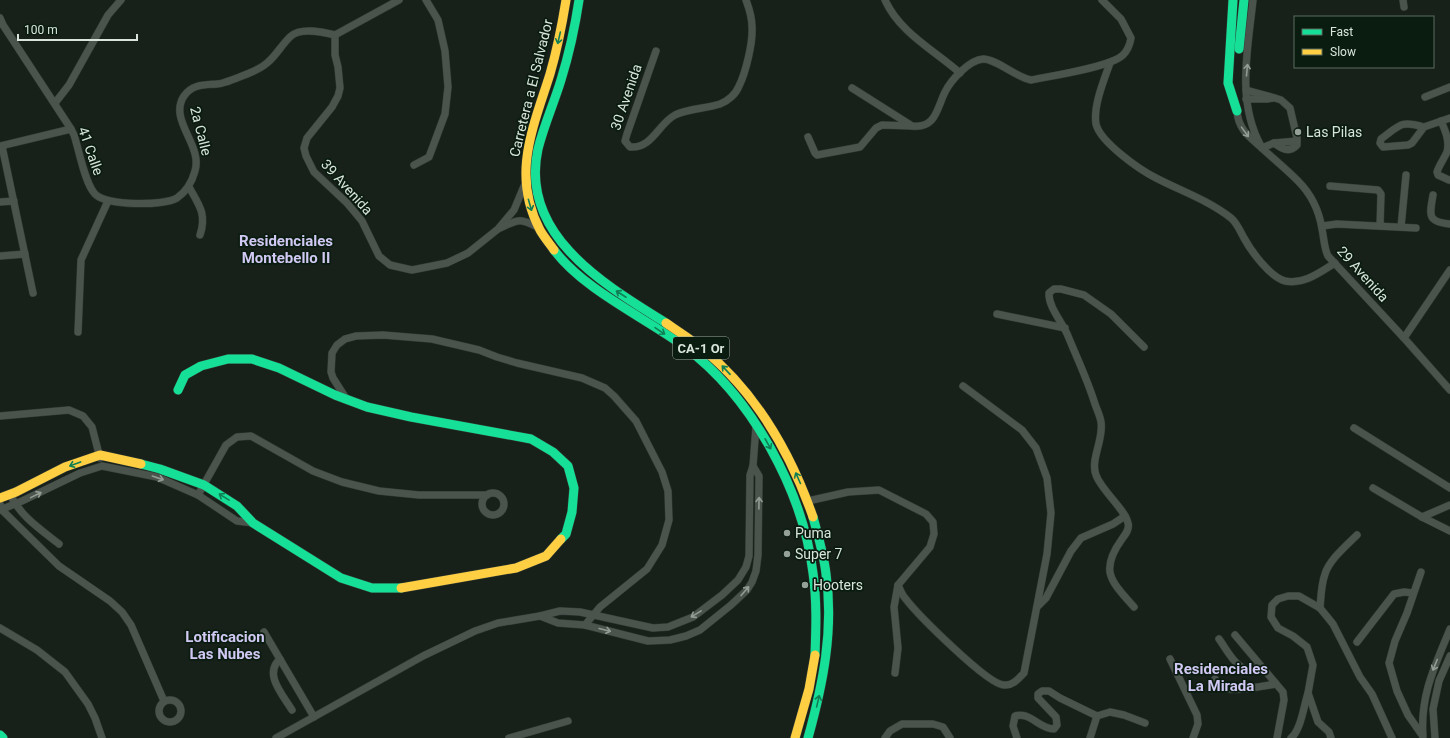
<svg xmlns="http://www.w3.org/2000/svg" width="1450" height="738" font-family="Roboto,sans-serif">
  <rect width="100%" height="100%" fill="#17211a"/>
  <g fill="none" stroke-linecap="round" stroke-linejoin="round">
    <defs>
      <g id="street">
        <path d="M885,0C900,33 934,50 960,73"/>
        <path d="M1253,0C1248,48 1236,101 1261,146"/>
        <path d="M1403,0L1404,7"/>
        <path d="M0,18L3,25L71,129L74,135C79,150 85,184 95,194C106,206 164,206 177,198C187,191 192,182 195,171C203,145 168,120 184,96C192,84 205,85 217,84C221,84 225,82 229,81C241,76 257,72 267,63C276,56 282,44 291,36C301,27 323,32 335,35"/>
        <path d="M335,35V55L338,67L340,88L338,96L332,107L307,138L304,148L306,156L314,172L347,203L362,221L379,256L390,265L412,270L447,263L468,253L498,229L514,210L524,186"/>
        <path d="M335,35L399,0"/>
        <path d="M656,51L627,134L625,141L630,147C652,149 658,124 675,115C689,108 705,109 720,104C728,101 736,94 739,86C746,72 753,42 752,27C752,18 749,8 746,0"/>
        <path d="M1110,63C1104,80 1093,106 1096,124C1100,142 1140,170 1156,178C1181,191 1208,200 1231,218C1237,223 1240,231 1244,238C1251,251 1270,277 1285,281C1304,285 1320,272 1335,263"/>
        <path d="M852,88L912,126C936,129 937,108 945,92C951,80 969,60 983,59C997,59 1015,77 1031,80C1051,76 1111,67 1123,55C1128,50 1130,44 1131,38L1121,19L1102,0"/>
        <path d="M1246,90L1275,98L1281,100L1290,108L1297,138V145C1289,154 1281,148 1274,143"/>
        <path d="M1425,97L1450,87"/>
        <path d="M1246,99H1267L1274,98"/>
        <path d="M55,103L69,85L108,15L121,0"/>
        <path d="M1237,111C1238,130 1251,138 1264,150C1275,160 1287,170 1298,181C1312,195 1319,210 1322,229C1324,238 1324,248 1328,256L1404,338L1450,390"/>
        <path d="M1441,121C1445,130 1450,141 1447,152C1444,159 1439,165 1437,172L1438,175L1449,180"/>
        <path d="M1424,127C1400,120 1400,125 1381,139L1380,143L1383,147L1408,145L1412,143L1424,127L1450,118"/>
        <path d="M808,137L815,153L817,155L860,147L876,128L882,125L912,126"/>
        <path d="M0,146L71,129"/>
        <path d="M2,146L33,293"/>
        <path d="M1262,148L1274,143L1297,141"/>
        <path d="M414,165L429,157L445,114L448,87L445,51L438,20L426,0"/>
        <path d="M1330,186L1378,190L1381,194L1380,226"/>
        <path d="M189,187C199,205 207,214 200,235"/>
        <path d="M1433,195C1430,214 1426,222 1450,224"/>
        <path d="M0,202L14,201"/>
        <path d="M1322,226L1337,224L1416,228"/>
        <path d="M1401,227L1406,175"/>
        <path d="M500,228C518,220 519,217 537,227"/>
        <path d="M0,256L25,254"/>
        <path d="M997,314L1065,328"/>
        <path d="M78,332L81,260L108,201"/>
        <path d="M1404,338L1450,270"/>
        <path d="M347,400L333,378L331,372L332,353L337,345L345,339L356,336L383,335L432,339L479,350L497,357L517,363L582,378L605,388L614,396L636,421L662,472L668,491L669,520L662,545L647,569L600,607L585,625"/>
        <path d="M0,416L69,410L83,416L92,427L100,458"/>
        <path d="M1354,428L1450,488"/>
        <path d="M1373,488L1422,517L1450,531"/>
        <circle cx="493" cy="504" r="11"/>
        <path d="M10,494C20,516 40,529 59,544"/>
        <path d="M198,495L226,445L237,437L251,436L313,471L342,482L379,491L419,495H487"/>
        <path d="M808,501L848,492L879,490L926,514L933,522L934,534L930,547L898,585L894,607L898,648L895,673"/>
        <path d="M0,504L2,510L59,566L110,601L122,612L131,625L164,701"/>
        <path d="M0,510L22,501L80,473L102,466L157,477L198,495L237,521L253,523"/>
        <path d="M1422,517L1450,505"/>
        <path d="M1421,572L1407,613L1395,641L1389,663L1397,691L1408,715L1422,735"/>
        <path d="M898,585C900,589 902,595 905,598C917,614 988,685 1004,685C1013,686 1019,678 1024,673L1047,554L1051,513L1047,478L1036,448L1022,430L963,386"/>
        <path d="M1037,607L1046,598L1071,551L1081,538L1113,524L1125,516"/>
        <path d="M1134,607C1111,581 1099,571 1122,539C1125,535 1130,529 1128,523C1125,509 1101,490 1096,475C1090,460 1104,439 1101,422C1100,415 1096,408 1094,401C1087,379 1077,358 1068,336C1063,323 1048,307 1049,293L1054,289H1061L1084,295L1111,314L1144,347"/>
        <path d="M1320,608C1321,597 1321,585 1325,574C1329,560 1347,545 1357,535"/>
        <path d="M540,616L558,623L585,625L648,641L670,640L686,636L700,630L731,605L747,590L752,582L756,571L758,555L759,476L753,466"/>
        <path d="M0,628L37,650L65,672L88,704L95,718L102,738"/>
        <path d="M264,632L314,717"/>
        <path d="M1235,635L1283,692L1284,700L1277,738"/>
        <path d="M1219,639C1228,651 1241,680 1259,666"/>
        <path d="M1357,642L1394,594L1404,592L1413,593"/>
        <path d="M280,659C263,674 283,695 292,710"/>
        <path d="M1170,659L1197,715L1198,724L1193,738"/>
        <path d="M1215,679C1217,682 1218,685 1221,687C1232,693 1263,686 1276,684"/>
        <circle cx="170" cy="711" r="11"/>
        <path d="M1423,736C1420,695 1435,666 1450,629"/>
        <path d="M276,738L423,656L475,631L498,623L540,616L560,611L580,612L653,628L668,627L693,617L722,595L738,580L746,567L749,556L750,475L753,466L756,426"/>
        <path d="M509,738L568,721"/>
        <path d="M885,738L890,731L902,724H933L943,727L950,738"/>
        <path d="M1017,738L1013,726L1015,716C1030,711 1039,729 1054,729L1057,725L1056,717L1038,698V694L1042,691H1049L1060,698L1097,716L1110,712L1124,715L1145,723"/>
        <path d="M1090,738L1097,716"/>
        <path d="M1291,738C1301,730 1304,705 1308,693"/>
        <path d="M1331,738L1329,732L1318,722L1308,693L1313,665L1307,647L1293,636L1278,628L1271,617L1272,605L1278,599L1288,596H1299L1320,608L1333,624L1360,677L1372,694L1392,738"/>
        <path d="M1435,738L1433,709L1439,681L1450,656"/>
      </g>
      <g id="fast">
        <path d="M579,0C575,27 569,54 561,80C554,103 544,125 538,149C519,235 605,285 666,323"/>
        <path d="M1233,0L1228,83L1237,111"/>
        <path d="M1239,49L1244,0"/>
        <path d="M554,250C584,290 644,317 685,347C752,397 803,491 813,573C817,601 816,628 815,655"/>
        <path d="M178,390L185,375L201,366L228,359H252L279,368L335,395L367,407L411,417L531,439L553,452L568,466L574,488L572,512L566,534L561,539"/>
        <path d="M141,464L160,469L204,485L237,506L253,523L341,578L372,588H401"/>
        <path d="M0,735L3,738"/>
        <path d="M808,738C823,684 834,630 826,574C824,555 818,536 813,517"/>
      </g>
      <g id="slow">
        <path d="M554,250C549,243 544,237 540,230C511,175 533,128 550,74C557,50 562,25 566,0"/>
        <path d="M666,323C679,332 692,340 704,350C756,393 791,454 813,517"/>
        <path d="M0,498L16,492L65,467L100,455L141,464"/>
        <path d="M401,588L516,568L546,556L561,539"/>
        <path d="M795,738L809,689L815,655"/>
      </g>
    </defs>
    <!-- street casing -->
    <use href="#street" stroke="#323a34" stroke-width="8"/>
    <!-- fast casing -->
    <use href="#fast" stroke="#323a34" stroke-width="10"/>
    <!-- slow casing -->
    <use href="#slow" stroke="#323a34" stroke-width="10"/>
    <!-- street -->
    <use href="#street" stroke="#4b534d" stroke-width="7"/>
    <!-- fast -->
    <use href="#fast" stroke="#16e098" stroke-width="9"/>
    <!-- slow -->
    <use href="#slow" stroke="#ffcf43" stroke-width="9"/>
  </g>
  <!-- one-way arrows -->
  <defs><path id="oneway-shaft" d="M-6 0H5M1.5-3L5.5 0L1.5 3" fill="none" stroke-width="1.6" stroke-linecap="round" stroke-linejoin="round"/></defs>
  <g stroke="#107e54">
    <use href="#oneway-shaft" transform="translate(559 38) rotate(103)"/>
    <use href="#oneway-shaft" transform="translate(530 205) rotate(74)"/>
    <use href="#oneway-shaft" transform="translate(621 294) rotate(-147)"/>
    <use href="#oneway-shaft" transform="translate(660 331) rotate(34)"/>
    <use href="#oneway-shaft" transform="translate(726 370) rotate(-133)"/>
    <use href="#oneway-shaft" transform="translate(768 444) rotate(61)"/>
    <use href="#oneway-shaft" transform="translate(75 464) rotate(160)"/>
    <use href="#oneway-shaft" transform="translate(798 478) rotate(-114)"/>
    <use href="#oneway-shaft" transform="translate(224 497) rotate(-148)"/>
    <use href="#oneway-shaft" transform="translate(818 701) rotate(-77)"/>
  </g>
  <g stroke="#929c94">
    <use href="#oneway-shaft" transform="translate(1247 70) rotate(-85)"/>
    <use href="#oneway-shaft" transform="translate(1245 132) rotate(54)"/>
    <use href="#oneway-shaft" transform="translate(158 478) rotate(19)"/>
    <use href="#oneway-shaft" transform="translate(36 495) rotate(-26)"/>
    <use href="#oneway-shaft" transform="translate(759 503) rotate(-89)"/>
    <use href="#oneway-shaft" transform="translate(745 591) rotate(-49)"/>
    <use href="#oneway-shaft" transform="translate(696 614) rotate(149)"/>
    <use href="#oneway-shaft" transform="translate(605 630) rotate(14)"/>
    <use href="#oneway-shaft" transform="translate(1435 665) rotate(112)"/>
  </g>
  <!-- markers -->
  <g fill="#95a098" stroke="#0a1c0f" stroke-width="1.5">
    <circle cx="1298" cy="132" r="4"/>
    <circle cx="787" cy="533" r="4"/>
    <circle cx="787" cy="554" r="4"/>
    <circle cx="805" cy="585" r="4"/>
  </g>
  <g text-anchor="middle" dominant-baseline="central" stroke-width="3.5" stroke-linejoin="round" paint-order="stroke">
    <!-- shield labels -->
    <rect fill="#0a1c0f" stroke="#9ba99e" stroke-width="1" x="673" y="337" width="56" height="22" rx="3"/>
    <g font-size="13" font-weight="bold" fill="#d9e5dc">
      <text x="701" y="348">CA-1 Or</text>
    </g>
    <!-- street labels -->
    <g font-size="14" fill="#d9e5dc" stroke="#0a1c0f">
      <text transform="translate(531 88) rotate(-76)">Carretera a El Salvador</text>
      <text transform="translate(626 97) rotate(-71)">30 Avenida</text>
      <text transform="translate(201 131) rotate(76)">2a Calle</text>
      <text transform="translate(91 151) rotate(71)">41 Calle</text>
      <text transform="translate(347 187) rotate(48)">39 Avenida</text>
      <text transform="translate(1363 274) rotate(48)">29 Avenida</text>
    </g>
    <!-- poi labels -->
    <g font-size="14" fill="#d9e5dc" stroke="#0a1c0f" text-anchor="start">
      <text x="1306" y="132">Las Pilas</text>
      <text x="795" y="533">Puma</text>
      <text x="795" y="554">Super 7</text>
      <text x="813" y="585">Hooters</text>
    </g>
    <!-- neighbourhood labels -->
    <g font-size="15" font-weight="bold" fill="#d1c9f4" stroke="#0a1c0f">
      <text x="286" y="241">Residenciales<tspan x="286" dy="17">Montebello II</tspan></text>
      <text x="225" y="637">Lotificacion<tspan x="225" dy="17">Las Nubes</tspan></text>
      <text x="1221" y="669">Residenciales<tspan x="1221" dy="17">La Mirada</tspan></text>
    </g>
  </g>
  <!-- legend -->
  <rect x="1294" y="16" width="140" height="52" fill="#0a1c0f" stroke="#5d6c61"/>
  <rect x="1302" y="29" width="20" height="6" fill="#16e098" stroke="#5d6c61"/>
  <text x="1330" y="36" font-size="12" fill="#d9e5dc">Fast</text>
  <rect x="1302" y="49" width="20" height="6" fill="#ffcf43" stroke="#5d6c61"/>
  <text x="1330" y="56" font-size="12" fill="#d9e5dc">Slow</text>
  <!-- scale -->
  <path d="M18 34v6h119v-6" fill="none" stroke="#d9e5dc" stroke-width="2"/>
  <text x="24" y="34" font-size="12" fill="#d9e5dc" stroke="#0a1c0f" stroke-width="3" paint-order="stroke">100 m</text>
</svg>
